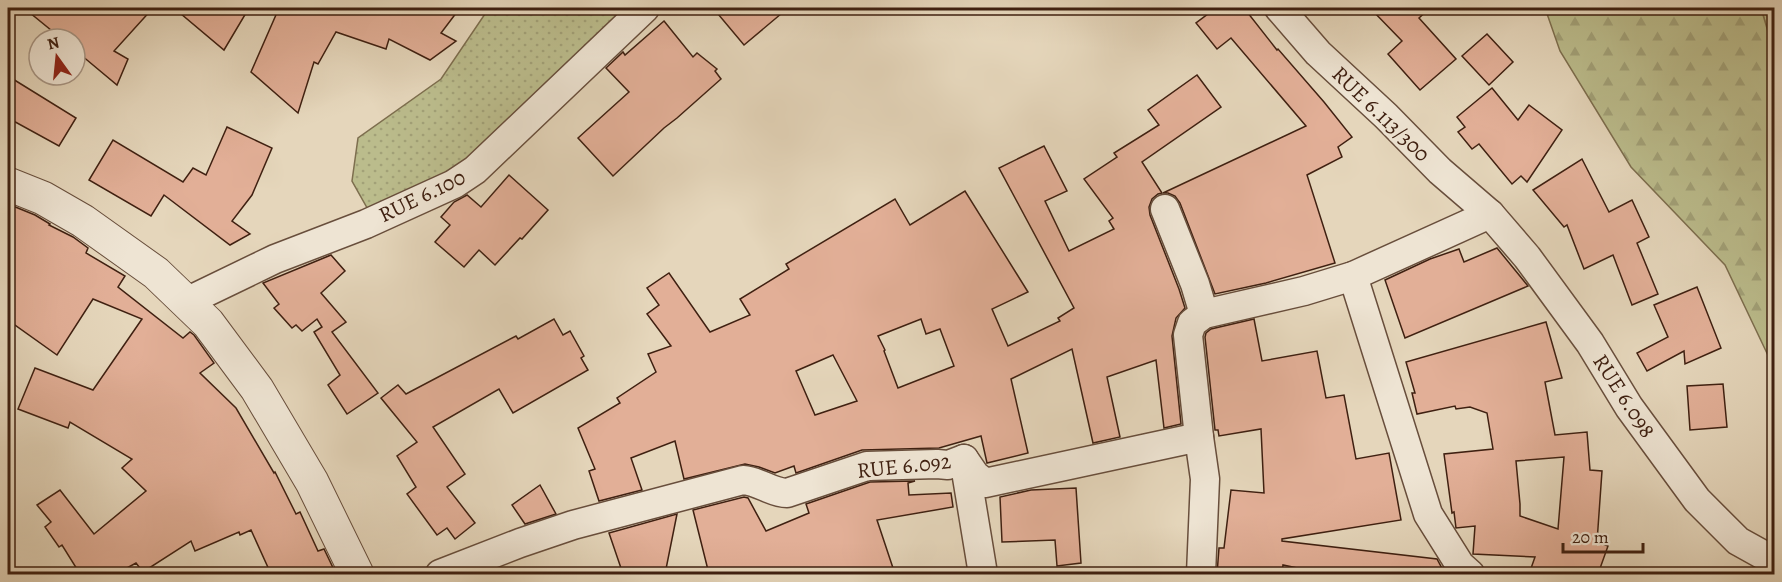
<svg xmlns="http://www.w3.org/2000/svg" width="1782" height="582" font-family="Alegreya,serif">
  <defs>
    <pattern id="grass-dots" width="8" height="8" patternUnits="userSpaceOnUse" patternTransform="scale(1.5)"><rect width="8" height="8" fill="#bbbc8c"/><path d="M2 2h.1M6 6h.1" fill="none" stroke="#a2a178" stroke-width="1.8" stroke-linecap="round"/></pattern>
    <pattern id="forest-firs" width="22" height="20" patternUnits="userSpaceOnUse" patternTransform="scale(1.5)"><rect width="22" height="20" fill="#bbbc8c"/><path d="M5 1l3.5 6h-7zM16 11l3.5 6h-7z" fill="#a2a178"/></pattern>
  </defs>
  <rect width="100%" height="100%" fill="#e5d6bb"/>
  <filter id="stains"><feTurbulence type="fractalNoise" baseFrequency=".00333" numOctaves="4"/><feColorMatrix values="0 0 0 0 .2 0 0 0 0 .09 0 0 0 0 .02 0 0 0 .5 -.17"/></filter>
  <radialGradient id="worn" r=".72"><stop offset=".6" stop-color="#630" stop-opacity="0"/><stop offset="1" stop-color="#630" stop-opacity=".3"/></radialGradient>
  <!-- grass -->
  <g fill="url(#grass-dots)" stroke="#7d6e4e" stroke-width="1.5">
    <path d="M489,8H637L466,169L370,213L352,181L358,138L441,79Z"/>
    <path d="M1761,8H1774V52Z"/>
  </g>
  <!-- forest -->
  <path fill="url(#forest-firs)" stroke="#7d6e4e" stroke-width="1.5" d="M1545,8H1761L1774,52V368L1725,265L1631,167L1560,51Z"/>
  <!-- building -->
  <g fill="#e2af97" stroke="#3f2011" stroke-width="1.5" fill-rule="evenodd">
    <path d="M24,8H153L114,51L128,59L117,85L75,50V39H62Z"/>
    <path d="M174,8H249L224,50Z"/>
    <path d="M279,8H460L441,33L456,41L430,60L389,39L386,49L336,32L318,64L314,62L298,113L251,72Z"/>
    <path d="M713,8H788L744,45Z"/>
    <path d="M1216,8H1244L1277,50L1278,49L1324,102L1352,137L1338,147L1342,157L1307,175L1335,263L1266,283L1215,294L1180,203L1175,196L1168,193H1163L1306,126L1231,38L1217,49L1196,23Z"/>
    <path d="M1370,8H1430L1419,18L1456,59L1420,90L1388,54L1402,41Z"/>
    <path d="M664,21L693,57L697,53L717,69L715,71L721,79L677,118L664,128L613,176L578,138L629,92L606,68L623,52L625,55Z"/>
    <path d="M1487,34L1513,62L1489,85L1462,56Z"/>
    <path d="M1197,75L1221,107L1142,162L1162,193L1158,194L1152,199L1149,207L1150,215L1179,289L1185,308L1176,318L1172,336L1181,424L1164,428L1156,360L1107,377L1120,437L1093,443L1072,349L1011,379L1028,453L987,463L981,436L939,448L862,450L796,473L794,466L775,473L759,467L745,464L684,479L675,441L631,458L642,490L599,501L589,471L595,469L578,428L620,403L617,398L656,372L648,354L671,346L647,314L659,305L647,288L669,273L710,332L750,315L740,299L789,269L786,264L895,199L910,225L965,191L1028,292L992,309L1008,346L1060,321L1058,318L1074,308L999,168L1044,146L1067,191L1045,201L1069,251L1114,229L1109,221L1113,218L1084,179L1117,157L1114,153L1159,125L1148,110ZM921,319L926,334L940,329L954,366L898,388L884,351L885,350L878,336ZM833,355L857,401L815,415L796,371Z"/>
    <path d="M8,76L76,118L59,146L8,118Z"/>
    <path d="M1492,88L1518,120L1529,105L1562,130L1527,182L1521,176L1512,184L1479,144L1472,149L1458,132L1465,127L1457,117Z"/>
    <path d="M227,127L272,148L252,195L232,221L250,234L230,245L164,195L151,216L89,180L113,140L183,182L193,168L206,175Z"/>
    <path d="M1582,159L1609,212L1632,200L1649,237L1637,243L1658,294L1632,305L1613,255L1584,269L1567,225L1564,227L1533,190Z"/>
    <path d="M509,175L548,210L522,239L520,238L495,265L479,250L464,267L435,242L450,225L441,217L454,202L467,195L481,207Z"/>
    <path d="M8,204L35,215L50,224L49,225L73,237L88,248L86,253L125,276L118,287L183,338L190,332L194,335L214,363L200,373L236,408L274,473L275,472L296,514L300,512L318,551L324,549L336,574H271L251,530L240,535L239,532L195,551L191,541L143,572L136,563L116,574H80L62,545L59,547L45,527L51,522L37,505L60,490L94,534L146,491L122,468L132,459L70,422L68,428L18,409L35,368L93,390L142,319L93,299L57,355L8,320Z"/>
    <path d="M1497,248L1528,286L1405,338L1385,280L1430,259L1459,249L1464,262Z"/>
    <path d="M331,255L345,271L321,293L346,322L332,332L378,393L347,414L328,385L340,375L314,332L322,327L317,319L302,331L296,325L292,328L274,308L279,304L263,283Z"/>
    <path d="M1697,287L1721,348L1685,364L1684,351L1647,371L1637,353L1668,337L1654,305Z"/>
    <path d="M554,319L563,335L570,331L584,356L581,358L588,370L513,413L499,389L433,427L465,474L447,487L475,523L455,539L447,528L437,535L407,494L416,487L397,456L417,442L381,398L398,385L406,394L516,336L518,339Z"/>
    <path d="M1254,319L1262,361L1317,351L1326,398L1344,395L1356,459L1389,453L1401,520L1282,539V541L1437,559L1445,574H1325L1283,565L1282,573L1253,570V574H1217L1219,548H1224L1231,490L1264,493L1261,429L1219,436L1218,430H1215L1205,337L1206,333L1211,329Z"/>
    <path d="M1546,322L1562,378L1545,382L1555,435L1587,432L1590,470L1602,471L1597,542L1608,546L1598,574H1529L1535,557L1473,554L1475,526L1456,528L1454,512L1452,513L1444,454L1493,449L1487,413L1470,407L1456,409L1455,406L1417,414L1412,393H1415L1406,362ZM1564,457L1558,529L1520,516V504L1516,461Z"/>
    <path d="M1723,384L1727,427L1690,430L1687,386Z"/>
    <path d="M915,481L908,483L909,495L951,493L953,507L877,520L895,574H709L693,510L744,497L748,498L766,531L809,513L806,504L870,482Z"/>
    <path d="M540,485L556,514L525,524L512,505Z"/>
    <path d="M1076,488L1081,563L1057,566L1055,540L1002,542L1000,497L1031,490Z"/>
    <path d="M677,514L665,574H623L609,533Z"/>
  </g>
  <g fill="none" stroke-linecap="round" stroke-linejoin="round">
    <defs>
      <g id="minor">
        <path d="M1279,8L1318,53L1386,116L1440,171L1490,214L1527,257L1590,343L1629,407L1697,500L1738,541L1774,561"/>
        <path d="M1165,209L1195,284L1204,314"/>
        <path d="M1353,276L1428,514L1460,565L1470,574"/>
        <path d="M186,302L275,259L366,224L454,184L475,170L645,8"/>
        <path d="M1199,437L1188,335L1192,323L1204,314L1304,291L1353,276L1490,214"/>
        <path d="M964,459L983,574"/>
        <path d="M440,574L520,543L573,525L743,480C759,481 772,493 787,493L867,466L937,464L948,465L964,459L975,475L985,483L1199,437L1205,479L1201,574"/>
      </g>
      <path id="tertiary" d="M8,184L43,198L83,221L156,273L208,323L257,389L312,482L357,574"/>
    </defs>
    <!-- minor casing -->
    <use href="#minor" stroke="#684e3c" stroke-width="31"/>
    <!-- tertiary casing -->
    <use href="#tertiary" stroke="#684e3c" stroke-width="35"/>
    <!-- minor -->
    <use href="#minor" stroke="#eee4d3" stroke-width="28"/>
    <!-- tertiary -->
    <use href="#tertiary" stroke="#eee4d3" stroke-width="33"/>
  </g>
  <g text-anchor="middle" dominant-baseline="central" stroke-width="6" stroke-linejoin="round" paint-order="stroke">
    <!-- street labels -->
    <g font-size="22" fill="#3f2011" stroke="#eee4d3">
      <text transform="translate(1381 114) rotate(44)">RUE 6.113/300</text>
      <text transform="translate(422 196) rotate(-26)">RUE 6.100</text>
      <text transform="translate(1624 396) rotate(57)">RUE 6.098</text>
      <text transform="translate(904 466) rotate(-6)">RUE 6.092</text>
    </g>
  </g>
  <!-- margin -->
  <rect width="1782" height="582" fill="none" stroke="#e5d6bb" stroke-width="30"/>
  <rect x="9" y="9" width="1764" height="564" fill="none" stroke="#3f2011" stroke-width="3"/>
  <rect x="15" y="15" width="1752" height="552" fill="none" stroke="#3f2011" stroke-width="1.5"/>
  <!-- north arrow -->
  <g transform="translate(57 57) rotate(345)"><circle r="28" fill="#eee4d3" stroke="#a89685" stroke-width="1.5"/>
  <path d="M0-4.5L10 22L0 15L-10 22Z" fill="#8f2418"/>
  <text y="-9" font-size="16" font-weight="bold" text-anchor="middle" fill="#3f2011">N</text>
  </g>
  <!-- scale -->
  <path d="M1563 543v9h80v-9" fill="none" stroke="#3f2011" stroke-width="3"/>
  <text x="1572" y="543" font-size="18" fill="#3f2011" stroke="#eee4d3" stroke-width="4.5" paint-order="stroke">20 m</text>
  <rect width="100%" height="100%" filter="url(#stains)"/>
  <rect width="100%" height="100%" fill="url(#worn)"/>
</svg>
